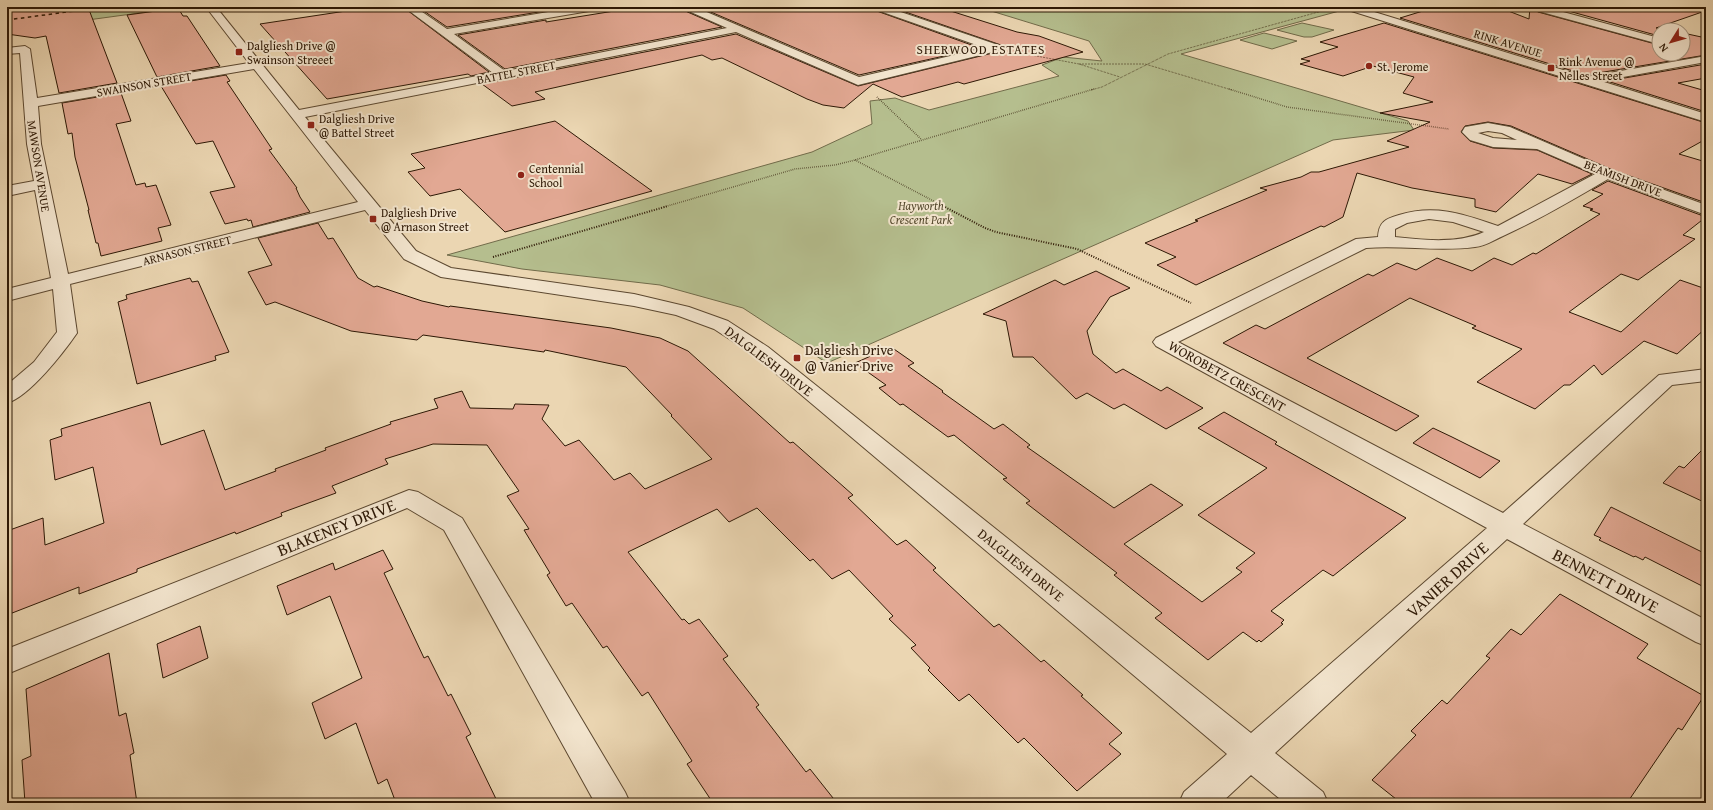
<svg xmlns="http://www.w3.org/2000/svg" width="1713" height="810" font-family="'Gentium Book Plus',serif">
  <rect width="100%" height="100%" fill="#ebd6b2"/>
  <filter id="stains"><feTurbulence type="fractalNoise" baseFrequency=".005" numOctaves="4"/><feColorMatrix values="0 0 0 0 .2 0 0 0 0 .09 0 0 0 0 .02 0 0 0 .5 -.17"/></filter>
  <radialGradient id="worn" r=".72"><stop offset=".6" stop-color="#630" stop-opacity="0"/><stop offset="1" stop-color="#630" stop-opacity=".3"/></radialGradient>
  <!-- green -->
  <g fill="#b5be8e" stroke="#716b4a">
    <path d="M25,7H183L7,31V9Z"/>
    <path d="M1000,7H1330L1343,10L1181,54L1408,121L1414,130L1333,140L827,363L743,308L660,285L522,269L447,255L812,152L872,124L870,101L895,98L929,110L1059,76L1042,65L1063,57L1102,61L1089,41L988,10Z"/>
    <path d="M1302,23L1334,30L1312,37H1304L1277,30Z"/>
    <path d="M1264,33L1297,41L1272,49L1240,40Z"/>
  </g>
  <!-- building -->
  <g fill="#e2a893" stroke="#2d1805">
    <path d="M7,7H88L117,83L59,93L46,36L35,38L7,34Z"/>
    <path d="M341,7H403L489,72L471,76L468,74L327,99L260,24L346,11Z"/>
    <path d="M418,7H545V11L447,27Z"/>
    <path d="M639,7H680L683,10L722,27L505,69L458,35L546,20V22Z"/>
    <path d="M699,7H870L874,10L980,48L859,75Z"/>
    <path d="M891,7H938L1017,32L1039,36L1083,52L964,84L958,82L902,97L873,84L844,108L823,105L807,99L722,58L712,60L702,55L535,92L545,99L512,106L482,84L736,34L858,86L1001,51L1003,49L1001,45Z"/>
    <path d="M1436,7H1498L1529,19L1530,7H1536L1534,9L1538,12L1659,45V54H1683V33L1706,38V55L1586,75L1400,18Z"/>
    <path d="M1554,7H1704L1705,11L1656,28L1667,30H1659V36Z"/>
    <path d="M178,8L183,16H187L220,66L157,77L127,15Z"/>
    <path d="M1384,23L1706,123V139L1679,154L1706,162V203L1613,170L1511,126L1488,122L1465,126L1461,132L1470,141L1493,148L1537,150L1592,174L1572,184L1538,174L1496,212L1475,207V199L1412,188L1357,173L1343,217L1324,227L1321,226L1196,285L1157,265L1176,257L1145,243L1198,221L1195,220L1267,190L1260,188L1301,177L1311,172H1319L1409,147L1387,141L1430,122L1380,113L1433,102L1403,93L1414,77L1373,66L1343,76L1300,64L1310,61L1301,59L1338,47L1320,42Z"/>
    <path d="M1706,64V78L1678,83L1706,91V112L1607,81Z"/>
    <path d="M226,75L230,81L227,82L272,149L269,150L297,188H296L300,197L310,212L253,227L251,220L248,221L247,219L225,224L210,192L235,187L213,141L196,144L161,86Z"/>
    <path d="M121,93L131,121L116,124L136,185L145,183L146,187L156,185L171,225L158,228L162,241L101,256L98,243H96L88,210H89L75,157L72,133L68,134L62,103Z"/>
    <path d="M555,121L652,191L505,232L460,189L430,196L408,172L425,168L411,154Z"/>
    <path d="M1608,181L1706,217L1683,235L1695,239L1638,280L1621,274L1569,312L1621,332L1680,280L1706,289V328L1677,354L1644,341L1602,375L1594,365L1570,385H1564L1535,409L1477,382L1522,349L1472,328L1476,326L1410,298L1307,358L1419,416L1396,431L1223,343L1256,325L1265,329L1368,274L1373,276L1397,263L1416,270L1437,258L1472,271L1494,258L1512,265L1533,253L1536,254L1600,214L1590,210L1593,209L1583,206L1603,194L1592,190Z"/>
    <path d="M318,223L328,239L333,238L358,278L374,287L377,286L422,301L449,307L450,306L611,328L660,338L688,351L790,443L793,442L853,495L848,498L897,545L906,540L936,568L933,570L994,627L999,624L1041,662L1044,660L1083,695L1081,696L1122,733L1109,744L1121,754L1077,791L1024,738L1018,743L969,694L959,701L928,670L930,668L911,648L916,645L889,619L893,616L849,570L832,579L813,559L810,561L757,508L729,522L717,509L628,552L682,620L684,619L689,624L699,619L728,656L723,659L759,705L756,707L806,772L810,769L837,803H713L687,764L692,761L648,692L642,696L607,646L603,648L572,603L566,606L547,575L550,573L524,530L529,529L507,496L519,491L487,445L433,444L385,459L388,464L332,486L336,493L281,513L282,516L236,534L235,532L137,569V572L79,594V587L7,615V531L43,518L45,545L104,523L93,467L55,480L50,440L62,436L61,429L150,402L161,445L204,430L225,490L276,471L275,469L326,450L325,448L391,424L390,422L438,408L434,399L462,391L470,408L513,409L515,404L549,405L542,419L565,446L579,440L614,480L630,473L645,489L712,459L671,416L672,415L626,367L545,350L544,352L423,335L417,340L351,331L275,302L266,305L248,272L272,265L258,238Z"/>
    <path d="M1096,271L1130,288L1110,297L1087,331L1093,354L1116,373L1123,369L1161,391L1167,387L1203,408L1166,429L1124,404L1114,409L1087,393L1076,399L1033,357H1013L1006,321L983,314L1055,280L1064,285Z"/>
    <path d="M190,278L192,282L198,281L229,352L215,356L216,360L137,384L118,302L127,299L126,295Z"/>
    <path d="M891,347L914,363L908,366L943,391L942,392L994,429L1003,424L1030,445L1027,447L1114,508L1151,484L1183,505L1124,544L1202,602L1242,572L1236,568L1255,553L1198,515L1267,468L1198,428L1224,412L1277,442L1275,444L1406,518L1333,576L1323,570L1271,611L1284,620L1281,623L1283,624L1261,642L1259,640L1257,642L1243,632L1208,660L1155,618L1162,613L1114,575L1117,573L1026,503L1030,501L1003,479L1007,478L954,435L948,437L903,404L900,405L879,388L886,385L855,363Z"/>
    <path d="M1433,428L1452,437L1500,461L1480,478L1413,443Z"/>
    <path d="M1706,446V503L1663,483L1679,466L1684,468Z"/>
    <path d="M1611,507L1706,554V588L1645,557L1643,560L1635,556L1634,557L1599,540L1601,538L1594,535Z"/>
    <path d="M383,550L393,569L384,573L424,658L428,656L448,696L451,694L471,734L466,737L498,803H396L387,779L378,784L356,723L325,739L312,703L362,678L330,596L287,615L277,586L333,563L335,570Z"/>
    <path d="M1560,594L1648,644L1637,658L1704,696L1682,730L1678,728L1627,803H1401L1372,780L1416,735L1411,731L1442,700L1447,704L1490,658L1486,656L1511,629L1521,635Z"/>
    <path d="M200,626L208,658L163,678L157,644Z"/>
    <path d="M109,653L119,716L126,713L134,753L130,755L137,803H25L22,760L31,756L26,689Z"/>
  </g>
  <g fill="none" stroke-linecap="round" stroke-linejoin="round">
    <defs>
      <g id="minor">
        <path d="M206,7H216L299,110L493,73L404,7H415L447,29L578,7H600L595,10L454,34L505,71L727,28L684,9L682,7H695L859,77L985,48L874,9L872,7H886L1001,46L1002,48L1001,50L858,85L736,32L305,117L416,251L451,268L634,294L689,307L728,321L768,347L1251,733L1487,528L1156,346L1153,342L1156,338L1356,239L1378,237C1379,222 1385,219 1399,215C1435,204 1463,214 1498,226L1595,174L1537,149L1493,147L1470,140L1462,132L1465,127L1488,123L1510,127L1612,171L1706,205V215L1608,179C1574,199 1539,220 1503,236C1494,240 1485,246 1475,247C1439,252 1402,245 1366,248L1178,342L1503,513L1659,375L1706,369V381L1672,385L1523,524L1706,620V646L1696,642L1507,539L1275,753L1323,792L1328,803H1285L1251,775L1221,803H1179L1184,792L1227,754L754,355L714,329L676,315L634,306L441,277L404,259L365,210L70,284L77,333C64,352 29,397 7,403V385L34,362L57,332L53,289L7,301V289L51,278L35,190L7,196V186L34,181L27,144L20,53L7,54V48L25,46L30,49L37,98L249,63ZM254,69L358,202L68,274L41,144L38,106ZM1488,131L1502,133L1517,140L1493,138L1478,133ZM1429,219L1453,222L1484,232C1457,244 1423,240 1395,237V229L1407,223Z"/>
        <path d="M1343,7H1358L1586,77L1706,56V62L1601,81L1706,114V122L1345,9Z"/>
        <path d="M1538,7H1553L1552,9L1659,38V44L1538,11L1536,9Z"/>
        <path d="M409,490L418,492L462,518L625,792L630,803H595L444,530L407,508L7,674V649Z"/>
      </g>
    </defs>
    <!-- minor casing -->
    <use href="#minor" stroke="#5c4830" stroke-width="2"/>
    <!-- path-far2 -->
    <g stroke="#2d1805" stroke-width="1" stroke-dasharray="0.5 1" stroke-linecap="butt">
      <path d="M1015,52L1079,64L1120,77"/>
      <path d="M1079,64H1145L1232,90"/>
      <path d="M1091,90L1102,87L1168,54L1329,9"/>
    </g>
    <!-- path-far1 -->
    <g stroke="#2d1805" stroke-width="1.5" stroke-dasharray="0.5 1.5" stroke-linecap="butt">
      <path d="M1229,89L1287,107L1449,129"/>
      <path d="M877,97L921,139"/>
      <path d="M855,160L945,207"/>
      <path d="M664,207L795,169L835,165L855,160L1094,89"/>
    </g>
    <!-- path -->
    <g stroke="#2d1805" stroke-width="2" stroke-dasharray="1 1.5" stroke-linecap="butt">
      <path d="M943,206L985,228L996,232L1077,249L1191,303"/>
      <path d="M493,257L668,206"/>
    </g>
    <!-- minor -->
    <use href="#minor" fill="#f2e4cd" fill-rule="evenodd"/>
    <!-- rail -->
    <path stroke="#2d1805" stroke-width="1.5" stroke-dasharray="3.5 3.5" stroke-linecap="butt" d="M7,20L104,7"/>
  </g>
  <!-- markers -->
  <g fill="#8f2418" stroke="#f2e4cd" stroke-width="1.5">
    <rect x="235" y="48" width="8" height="8" rx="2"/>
    <circle cx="1369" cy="66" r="4"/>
    <rect x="1547" y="64" width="8" height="8" rx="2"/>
    <rect x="307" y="121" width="8" height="8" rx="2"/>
    <circle cx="521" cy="175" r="4"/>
    <rect x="369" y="215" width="8" height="8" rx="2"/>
    <rect x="793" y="354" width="8" height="8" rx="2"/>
  </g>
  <g text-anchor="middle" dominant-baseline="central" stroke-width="4" stroke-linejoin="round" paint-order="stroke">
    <!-- far-street labels -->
    <g font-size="12" fill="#2d1805" stroke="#f2e4cd">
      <text transform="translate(1508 43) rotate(17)">RINK AVENUE</text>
      <text transform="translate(516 72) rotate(-11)">BATTEL STREET</text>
      <text transform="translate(144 84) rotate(-10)">SWAINSON STREET</text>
      <text transform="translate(39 166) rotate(81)">MAWSON AVENUE</text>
      <text transform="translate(1623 178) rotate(21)">BEAMISH DRIVE</text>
      <text transform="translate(187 250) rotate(-14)">ARNASON STREET</text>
    </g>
    <!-- far-poi labels -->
    <g font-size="12" fill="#2d1805" stroke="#f2e4cd" text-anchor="start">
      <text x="247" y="45">Dalgliesh Drive @<tspan x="247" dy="14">Swainson Streeet</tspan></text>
      <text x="1559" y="61">Rink Avenue @<tspan x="1559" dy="14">Nelles Street</tspan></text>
      <text x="1377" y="66">St. Jerome</text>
      <text x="319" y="118">Dalgliesh Drive<tspan x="319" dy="14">@ Battel Street</tspan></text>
      <text x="529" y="168">Centennial<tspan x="529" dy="14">School</tspan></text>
      <text x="381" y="212">Dalgliesh Drive<tspan x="381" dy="14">@ Arnason Street</tspan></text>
    </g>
    <!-- far-park labels -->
    <g font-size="12" font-style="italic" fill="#564a2e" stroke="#f2e4cd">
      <text x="921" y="205">Hayworth<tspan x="921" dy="14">Crescent Park</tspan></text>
    </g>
    <!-- far-neighbourhood labels -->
    <g font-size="13" letter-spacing="1" fill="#2d1805" stroke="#f2e4cd">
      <text x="981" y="49">SHERWOOD ESTATES</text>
    </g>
    <!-- poi labels -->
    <g font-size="14" fill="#2d1805" stroke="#f2e4cd" text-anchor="start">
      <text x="805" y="350">Dalgliesh Drive<tspan x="805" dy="16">@ Vanier Drive</tspan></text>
    </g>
    <!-- street labels -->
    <g font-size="14" fill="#2d1805" stroke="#f2e4cd">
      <text transform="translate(769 361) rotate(37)">DALGLIESH DRIVE</text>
      <text transform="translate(1227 376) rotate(29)">WOROBETZ CRESCENT</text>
      <text transform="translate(1021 565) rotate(39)">DALGLIESH DRIVE</text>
    </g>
    <!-- near-street labels -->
    <g font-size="17" fill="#2d1805" stroke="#f2e4cd">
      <text transform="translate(336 527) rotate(-22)">BLAKENEY DRIVE</text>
      <text transform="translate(1447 579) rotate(-42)">VANIER DRIVE</text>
      <text transform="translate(1606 580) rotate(28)">BENNETT DRIVE</text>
    </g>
  </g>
  <!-- margin -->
  <rect width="1713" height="810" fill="none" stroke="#ebd6b2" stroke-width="24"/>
  <rect x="8" y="8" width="1697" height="794" fill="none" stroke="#2d1805" stroke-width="2"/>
  <rect x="12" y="12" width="1689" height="786" fill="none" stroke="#2d1805"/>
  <!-- north arrow -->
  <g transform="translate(1671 42) rotate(233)"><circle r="19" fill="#f2e4cd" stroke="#a3927d"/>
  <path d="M0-3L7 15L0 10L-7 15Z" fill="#8f2418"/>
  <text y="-6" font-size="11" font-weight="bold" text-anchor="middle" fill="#2d1805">N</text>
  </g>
  <rect width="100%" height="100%" filter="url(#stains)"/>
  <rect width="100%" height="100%" fill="url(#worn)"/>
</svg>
